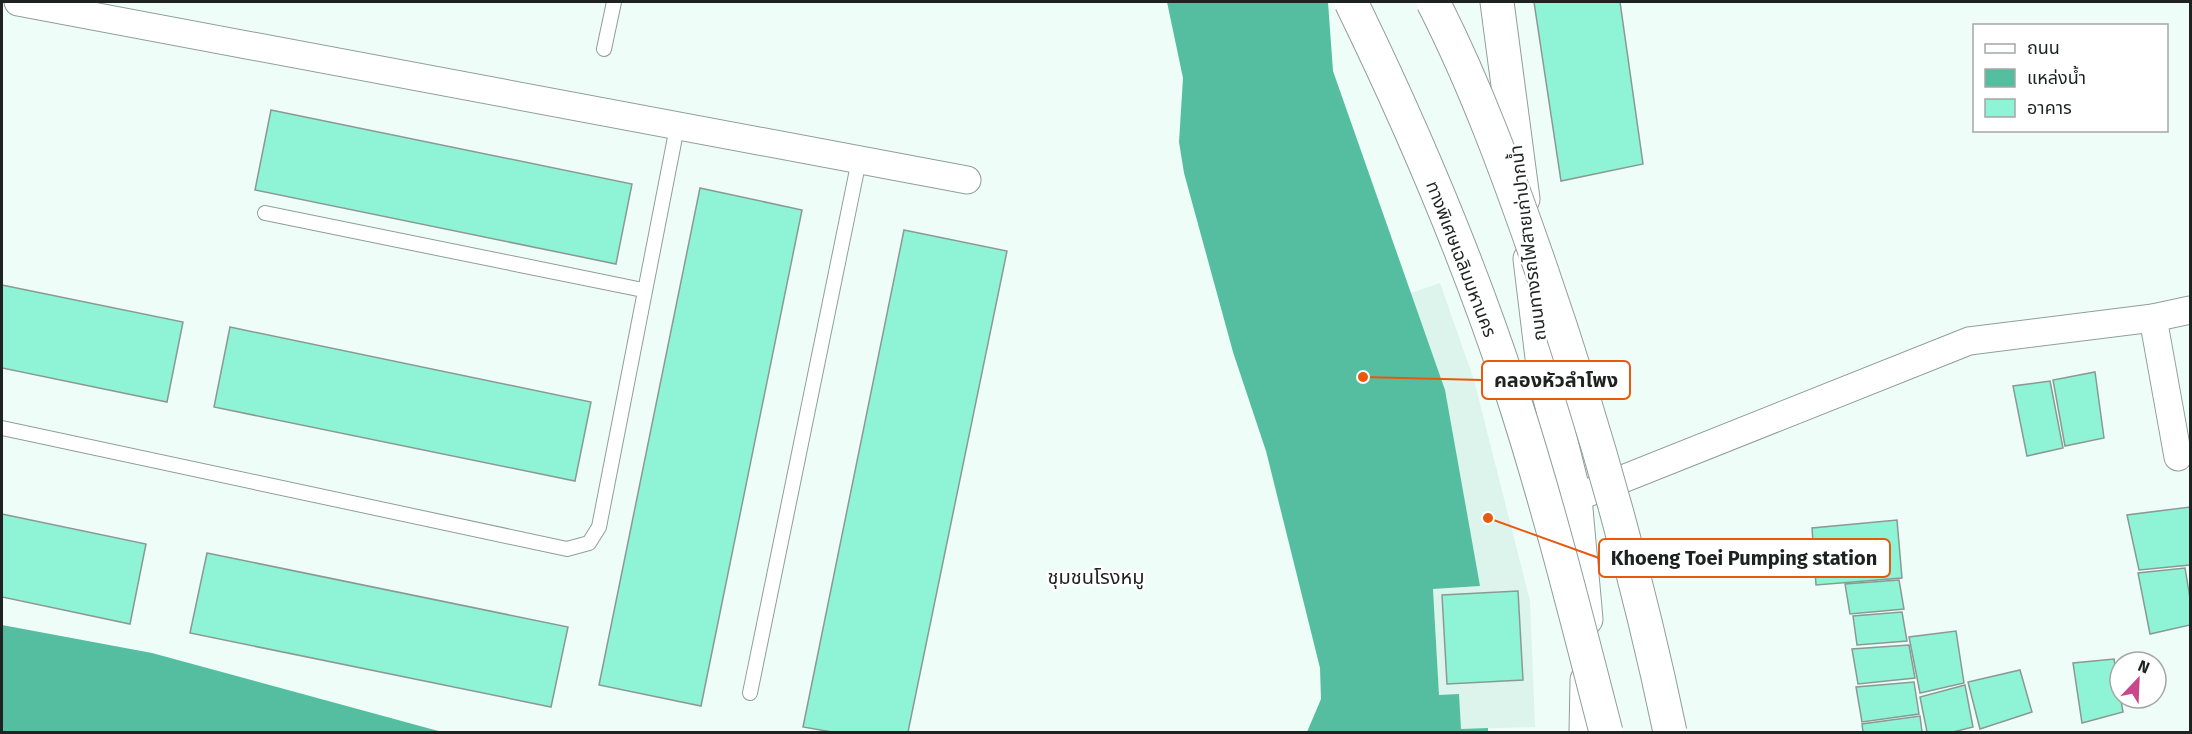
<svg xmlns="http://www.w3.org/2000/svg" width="2192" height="734" font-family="'Fira Sans','Noto Sans Thai',sans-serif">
  <rect width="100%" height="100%" fill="#effdf8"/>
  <!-- built -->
  <path fill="#dcf4eb" d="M1440,283L1474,380L1530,601L1535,727L1461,729L1439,696L1433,589L1480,586L1266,451L1233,353Z"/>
  <!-- water -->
  <g fill="#55bea0">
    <path d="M1167,2H1328L1333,71L1445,390L1480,586L1433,589L1439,695L1459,694L1461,729L1488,728V732H1307L1321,699L1320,668L1266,451L1233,352L1184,173L1179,142L1183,78Z"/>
    <path d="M2,625L152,653L442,732H2Z"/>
  </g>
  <!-- building -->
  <g fill="#8ef4d5" stroke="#8b9994" stroke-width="1.5">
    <path d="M1534,2H1620L1643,164L1561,181Z"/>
    <path d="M271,110L632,184L616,264L255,190Z"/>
    <path d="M700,188L802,210L701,706L599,685Z"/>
    <path d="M904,230L1007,251L908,732H832L803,727Z"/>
    <path d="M2,285L183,322L167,402L2,368Z"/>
    <path d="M230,327L591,402L575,481L214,407Z"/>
    <path d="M2095,372L2104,438L2065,446L2053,380Z"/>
    <path d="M2050,381L2063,448L2027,456L2013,386Z"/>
    <path d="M2190,507V565L2139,570L2127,515Z"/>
    <path d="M2,514L146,544L130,624L2,597Z"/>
    <path d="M1897,520L1902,578L1816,585L1812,528Z"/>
    <path d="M207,553L568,627L551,707L190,633Z"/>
    <path d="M2185,568L2190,598V625L2150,634L2138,573Z"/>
    <path d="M1899,580L1904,609L1850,614L1845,584Z"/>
    <path d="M1518,591L1523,680L1447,684L1442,595Z"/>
    <path d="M1902,612L1907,641L1857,645L1853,616Z"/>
    <path d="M1956,631L1964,683L1920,693L1909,637Z"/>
    <path d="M1909,645L1915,678L1858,684L1852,649Z"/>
    <path d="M2114,659L2123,712L2082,723L2073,663Z"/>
    <path d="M2020,670L2032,712L1980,729L1968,682Z"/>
    <path d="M1914,682L1919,714L1862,722L1856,687Z"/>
    <path d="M1965,685L1973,727L1953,732H1927L1920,697Z"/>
    <path d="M1920,716L1922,732H1863L1862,724Z"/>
  </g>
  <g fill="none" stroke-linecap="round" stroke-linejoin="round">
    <defs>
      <g id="lane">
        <path d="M604,49L614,2"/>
        <path d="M265,213L643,290"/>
        <path d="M2,428L567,549L589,543L599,527L677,127"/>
        <path d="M750,693L859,160"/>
      </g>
      <g id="street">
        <path d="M18,2L967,180"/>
        <path d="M2153,318L2178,457"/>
        <path d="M1575,498L1969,341L2153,318L2190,310"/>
      </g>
      <g id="secondary">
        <path d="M1497,2L1523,199"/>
        <path d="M1530,259L1544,374L1575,498L1586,619"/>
        <path d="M1586,732L1587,680"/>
      </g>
    </defs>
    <!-- lane casing -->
    <use href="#lane" stroke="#909e99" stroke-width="16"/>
    <!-- street casing -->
    <use href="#street" stroke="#909e99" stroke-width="29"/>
    <!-- secondary casing -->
    <use href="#secondary" stroke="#909e99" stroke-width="35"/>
    <!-- lane -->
    <use href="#lane" stroke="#fff" stroke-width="14"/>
    <!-- street -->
    <use href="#street" stroke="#fff" stroke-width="27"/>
    <!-- secondary -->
    <use href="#secondary" stroke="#fff" stroke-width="33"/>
    <defs>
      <g id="highway-bridge">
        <path d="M1351,2C1413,129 1469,261 1513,396C1549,507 1577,620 1606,732"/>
        <path d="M1433,2C1476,86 1509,177 1540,266C1593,419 1637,574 1670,732"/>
      </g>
    </defs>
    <!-- highway-bridge casing -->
    <use href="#highway-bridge" stroke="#909e99" stroke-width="35" stroke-linecap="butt"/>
    <!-- highway-bridge -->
    <use href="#highway-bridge" stroke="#fff" stroke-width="33"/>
  </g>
  <g text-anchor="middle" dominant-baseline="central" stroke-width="5" stroke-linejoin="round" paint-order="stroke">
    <!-- street labels -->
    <g font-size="18" fill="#1e2321" stroke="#fff">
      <text transform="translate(1528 243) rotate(-97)">ถนนทางรถไฟสายเก่าปากน้ำ</text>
      <text transform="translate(1461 259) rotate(69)">ทางพิเศษเฉลิมมหานคร</text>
    </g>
    <!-- neighbourhood labels -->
    <g font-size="20" fill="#1e2321" stroke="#fff">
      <text x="1096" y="577">ชุมชนโรงหมู</text>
    </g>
  </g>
  <!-- callouts -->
  <path fill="none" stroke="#e8590c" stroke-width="2" d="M1363 377L1482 380M1488 518L1599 558"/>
  <g fill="#e8590c" stroke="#fff" stroke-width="2">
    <circle cx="1363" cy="377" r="6"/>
    <circle cx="1488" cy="518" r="6"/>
  </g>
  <g fill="#fff" stroke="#e8590c" stroke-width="2">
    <rect x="1482" y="361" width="148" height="38" rx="6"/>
    <rect x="1599" y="539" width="291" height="38" rx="6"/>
  </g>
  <g font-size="20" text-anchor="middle" font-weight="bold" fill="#1e2321">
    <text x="1556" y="387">คลองหัวลำโพง</text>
    <text x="1744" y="565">Khoeng Toei Pumping station</text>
  </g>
  <!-- border -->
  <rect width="2192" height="734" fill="none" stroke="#1e2321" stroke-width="6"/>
  <!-- legend -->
  <rect x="1973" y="24" width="195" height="108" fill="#ffffff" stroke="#a5a7a6" stroke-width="1.5"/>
  <rect x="1985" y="44" width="30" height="9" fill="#ffffff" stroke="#a5a7a6" stroke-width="1.5"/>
  <text x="2027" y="54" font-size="18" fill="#1e2321">ถนน</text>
  <rect x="1985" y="69" width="30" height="18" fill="#55bea0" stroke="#a5a7a6" stroke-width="1.5"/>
  <text x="2027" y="84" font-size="18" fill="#1e2321">แหล่งน้ำ</text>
  <rect x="1985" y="99" width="30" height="18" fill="#8ef4d5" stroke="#a5a7a6" stroke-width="1.5"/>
  <text x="2027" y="114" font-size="18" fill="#1e2321">อาคาร</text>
  <!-- north arrow -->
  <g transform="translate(2138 680) rotate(23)"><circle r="28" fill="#ffffff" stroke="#a5a7a6" stroke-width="1.5"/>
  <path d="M0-4.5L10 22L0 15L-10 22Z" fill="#cb478b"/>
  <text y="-9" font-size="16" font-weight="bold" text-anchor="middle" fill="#1e2321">N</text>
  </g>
</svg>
